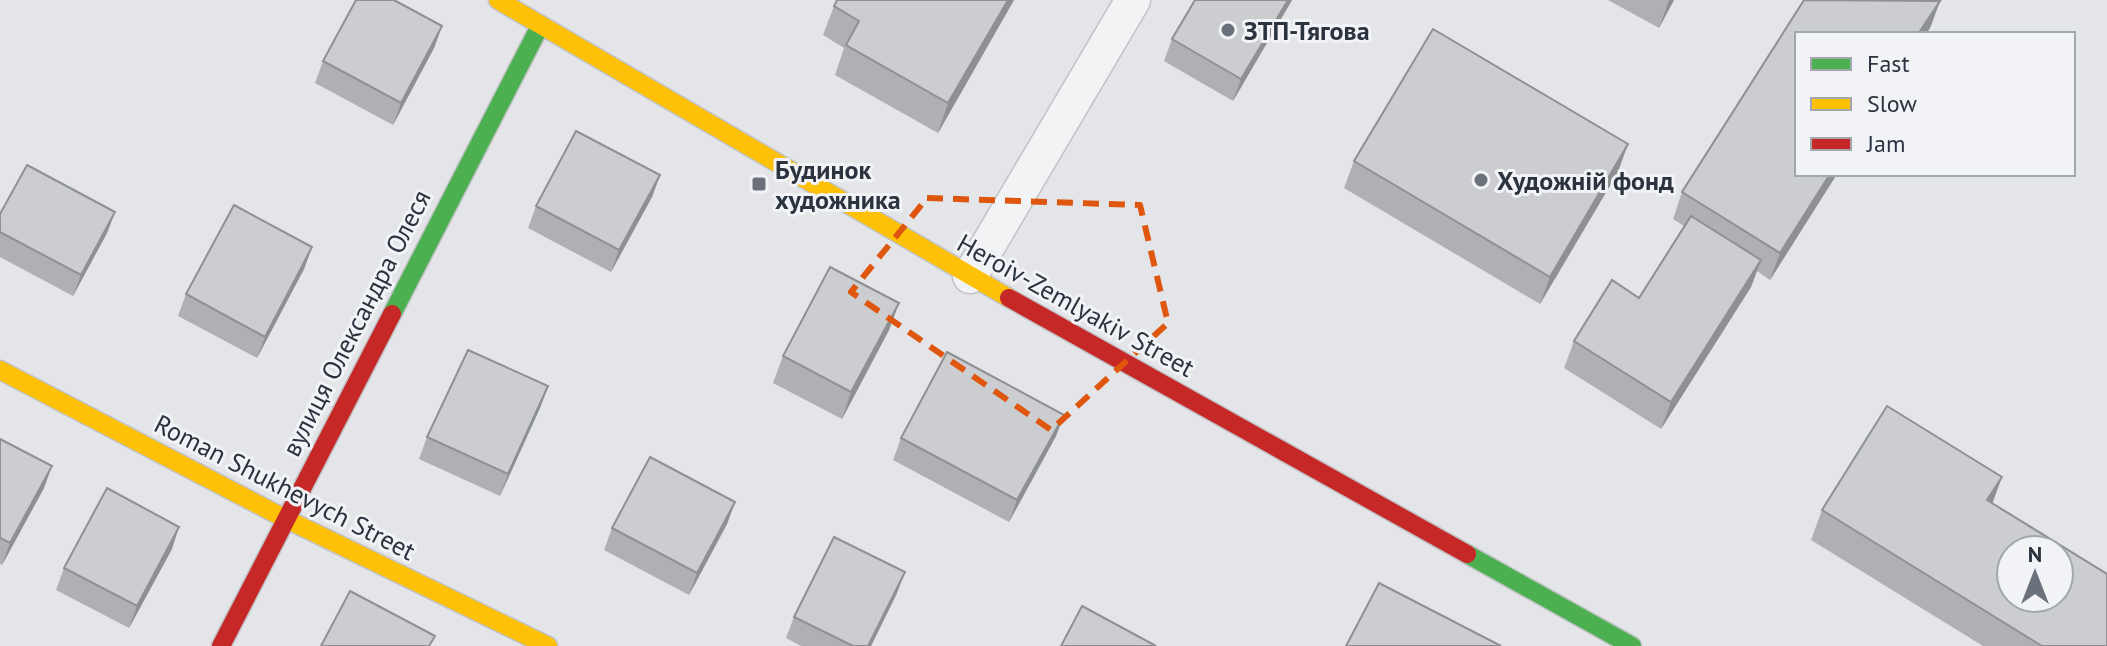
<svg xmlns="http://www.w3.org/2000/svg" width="2107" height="646" font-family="'PT Sans',sans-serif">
  <rect width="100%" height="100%" fill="#e3e5e8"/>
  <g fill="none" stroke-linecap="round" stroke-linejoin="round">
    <defs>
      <path id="lane" d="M970,276L1133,0"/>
      <g id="fast">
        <path d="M392,314L540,26"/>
        <path d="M1467,554L1632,646"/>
      </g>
      <g id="slow">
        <path d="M498,0L1009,298"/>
        <path d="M0,370L284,518L548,646"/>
      </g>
      <g id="jam">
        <path d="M1009,298L1467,554"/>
        <path d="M221,646L392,314"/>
      </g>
    </defs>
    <!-- lane casing -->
    <use href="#lane" stroke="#c1c3c6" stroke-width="37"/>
    <!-- fast casing -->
    <use href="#fast" stroke="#c1c3c6" stroke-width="21"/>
    <!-- slow casing -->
    <use href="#slow" stroke="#c1c3c6" stroke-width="21"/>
    <!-- jam casing -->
    <use href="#jam" stroke="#c1c3c6" stroke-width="21"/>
    <!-- lane -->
    <use href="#lane" stroke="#f2f3f4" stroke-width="34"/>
    <!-- fast -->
    <use href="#fast" stroke="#4caf50" stroke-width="18"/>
    <!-- slow -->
    <use href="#slow" stroke="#ffc107" stroke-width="18"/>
    <!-- jam -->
    <use href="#jam" stroke="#c62828" stroke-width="18"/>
  </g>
  <!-- wall -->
  <g fill="#afb0b3">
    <path d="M1014,0L938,133L835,75L844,48L823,35L834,6Z"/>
    <path d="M1292,0L1233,101L1164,61L1172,39Z"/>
    <path d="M1608,0H1674L1659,28Z"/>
    <path d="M1804,0L1940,1L1930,28L1926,34H1797V174H1837L1770,280L1757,271L1751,287L1661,429L1564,368L1574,341L1612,280L1639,298L1684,226L1673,219L1682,192Z"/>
    <path d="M442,26L434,48L393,125L315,83L323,61Z"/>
    <path d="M1354,161L1618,172L1540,304L1344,188Z"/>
    <path d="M660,175L652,197L611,272L528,228L536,206Z"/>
    <path d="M115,212L107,233L73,296L0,257V214Z"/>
    <path d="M312,247L304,269L257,358L178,316L186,294Z"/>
    <path d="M899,303L889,330L842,419L773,383L783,356Z"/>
    <path d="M548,386L540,408L500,496L419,459L427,437Z"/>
    <path d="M1064,415L1056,436L1009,522L893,460L901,438Z"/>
    <path d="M0,439L44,488L2,565L0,564Z"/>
    <path d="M735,502L727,524L689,595L604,550L612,528Z"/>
    <path d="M1992,503L2107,646H1983L1811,540L1822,510Z"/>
    <path d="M172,549L129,628L56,590L64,568Z"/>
    <path d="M897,593L871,646H801L786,638L794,617Z"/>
  </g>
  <!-- shaded-wall -->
  <g fill="#8e9092">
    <path d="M1008,0H1014L938,133L948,103Z"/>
    <path d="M1288,0H1292L1233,101L1241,79Z"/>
    <path d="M1669,0H1674L1659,28Z"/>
    <path d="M1940,1L1930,28L1926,34H1918Z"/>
    <path d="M442,26L434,48L393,125L401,103Z"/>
    <path d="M1628,144L1618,172L1540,304L1550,277Z"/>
    <path d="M1830,174H1837L1770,280L1780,253Z"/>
    <path d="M660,175L652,197L611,272L619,250Z"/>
    <path d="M115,212L107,233L73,296L81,275Z"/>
    <path d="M312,247L304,269L257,358L265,337Z"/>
    <path d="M1761,260L1751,287L1661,429L1671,402Z"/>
    <path d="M899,303L889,330L842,419L851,392Z"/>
    <path d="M548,386L540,408L500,496L508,474Z"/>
    <path d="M1064,415L1056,436L1009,522L1017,500Z"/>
    <path d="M52,466L44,488L2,565L10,543Z"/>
    <path d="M2002,477L1991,507L1987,500Z"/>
    <path d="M735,502L727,524L689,595L697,573Z"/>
    <path d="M179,527L172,549L129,628L137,606Z"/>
    <path d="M905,572L897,593L871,646H868Z"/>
  </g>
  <!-- building -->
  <g fill="#cbcdd0" stroke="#8e9092" stroke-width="2" fill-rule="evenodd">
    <path d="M356,0H394L442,26L401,103L323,61Z"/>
    <path d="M837,0H1008L948,103L846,45L859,21L834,6Z"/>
    <path d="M1195,0H1288L1241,79L1172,39Z"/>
    <path d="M1804,0L1940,1L1918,34H1797V174H1830L1780,253L1682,192Z"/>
    <path d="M1433,29L1628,144L1550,277L1354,161Z"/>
    <path d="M576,131L660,175L619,250L536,206Z"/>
    <path d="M27,165L115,212L81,275L0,232V214Z"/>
    <path d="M234,205L312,247L265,337L186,294Z"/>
    <path d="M1691,216L1761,260L1671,402L1574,341L1612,280L1639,298Z"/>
    <path d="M830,267L899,303L851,392L783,356Z"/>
    <path d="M468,350L548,386L508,474L427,437Z"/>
    <path d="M947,352L1064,415L1017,500L901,438Z"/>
    <path d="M1887,406L2002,477L1987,500L2107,574V646H2042L1822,510ZM2011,550H2059V598H2011Z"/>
    <path d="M0,439L52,466L10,543L0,538Z"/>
    <path d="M650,457L735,502L697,573L612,528Z"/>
    <path d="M107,488L179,527L137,606L64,568Z"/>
    <path d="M834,537L905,572L868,646H853L794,617Z"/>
    <path d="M1379,583L1501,646H1346Z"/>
    <path d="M350,591L435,636L429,646H321Z"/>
    <path d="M1082,606L1156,646H1061Z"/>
  </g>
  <!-- marked area -->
  <path fill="none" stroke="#df570f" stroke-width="6" stroke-dasharray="16 10" stroke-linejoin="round" d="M927,198L1140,205L1168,323L1051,430L851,292Z"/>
  <!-- markers -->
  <g fill="#6b717a" stroke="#f1f3f6" stroke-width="3">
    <circle cx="1228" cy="30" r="8"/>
    <circle cx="1481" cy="180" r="8"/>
    <rect x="751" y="176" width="16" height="16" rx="4"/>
  </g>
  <g text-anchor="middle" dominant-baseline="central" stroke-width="6" stroke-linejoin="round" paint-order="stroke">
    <!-- poi labels -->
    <g font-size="26" font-weight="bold" fill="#2b333f" stroke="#f1f3f6" text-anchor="start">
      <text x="1244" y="30">ЗТП-Тягова</text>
      <text x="775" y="169">Будинок<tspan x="775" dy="30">художника</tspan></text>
      <text x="1497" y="180">Художній фонд</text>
    </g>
    <!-- street labels -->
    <g font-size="26" fill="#2b333f" stroke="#f1f3f6">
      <text transform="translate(1076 305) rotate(29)">Heroiv-Zemlyakiv Street</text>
      <text transform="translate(356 323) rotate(-63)">вулиця Олександра Олеся</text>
      <text transform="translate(285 487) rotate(27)">Roman Shukhevych Street</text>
    </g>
  </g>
  <!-- legend -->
  <rect x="1795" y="32" width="280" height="144" fill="#f1f3f6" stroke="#a2a6ad" stroke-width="2"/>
  <rect x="1811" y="58" width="40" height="12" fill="#4caf50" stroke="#a2a6ad" stroke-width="2"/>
  <text x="1867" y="72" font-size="24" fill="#2b333f">Fast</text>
  <rect x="1811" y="98" width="40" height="12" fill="#ffc107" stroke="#a2a6ad" stroke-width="2"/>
  <text x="1867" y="112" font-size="24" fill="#2b333f">Slow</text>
  <rect x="1811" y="138" width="40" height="12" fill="#c62828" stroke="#a2a6ad" stroke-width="2"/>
  <text x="1867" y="152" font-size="24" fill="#2b333f">Jam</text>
  <!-- north arrow -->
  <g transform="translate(2035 574)"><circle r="38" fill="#f1f3f6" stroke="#a2a6ad" stroke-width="2"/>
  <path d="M0-6L14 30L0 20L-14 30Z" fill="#6b717a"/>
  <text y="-12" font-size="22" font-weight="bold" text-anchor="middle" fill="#2b333f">N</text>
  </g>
</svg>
